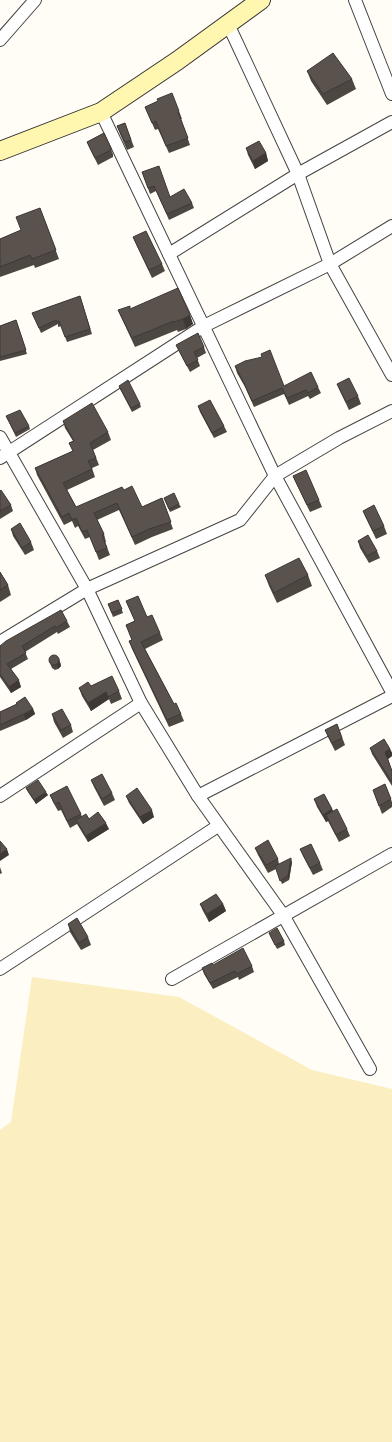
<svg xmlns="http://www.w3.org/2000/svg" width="392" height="1442" font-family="'Noto Serif',serif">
  <rect width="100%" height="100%" fill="#fffdf5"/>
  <!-- sand -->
  <path fill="#fbeec1" d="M32,977L179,997L312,1070L392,1089V1442H0V1130L11,1122Z"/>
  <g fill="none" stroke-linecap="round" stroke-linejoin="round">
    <defs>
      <g id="street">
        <path d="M355,0L392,94"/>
        <path d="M228,24L298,174L330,264L392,375"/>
        <path d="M0,40L35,0"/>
        <path d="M101,112L275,476L392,692"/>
        <path d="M169,254L298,174L392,122"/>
        <path d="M0,437L87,589L141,703L198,796L283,915L370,1069"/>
        <path d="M0,458L204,326L330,264L392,226"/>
        <path d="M0,642L87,589L240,520L275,476L339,438L392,411"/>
        <path d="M0,796L141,703"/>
        <path d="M198,796L392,696"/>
        <path d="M0,969L218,826"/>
        <path d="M172,979L392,854"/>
      </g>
      <path id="secondary" d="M0,151L101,112L177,61L261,0"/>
    </defs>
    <!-- street casing -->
    <use href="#street" stroke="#444" stroke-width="14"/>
    <!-- secondary casing -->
    <use href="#secondary" stroke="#333" stroke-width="20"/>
    <!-- street -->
    <use href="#street" stroke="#fff" stroke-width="12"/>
    <!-- secondary -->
    <use href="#secondary" stroke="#fff6b0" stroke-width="18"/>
  </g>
  <!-- wall -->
  <g fill="#4d4742">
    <path d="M307,71L352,79L356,89L327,105L311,81Z"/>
    <path d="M145,107L179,111L182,119H181L190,145L169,153L158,129L155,130Z"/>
    <path d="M125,123L134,147L127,150L120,134L117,126Z"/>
    <path d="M104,133L113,155V157L98,165L90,149L87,142Z"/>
    <path d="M246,148L266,153L268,161L255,169L248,155Z"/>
    <path d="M142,172L170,197L192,203L194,208L169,220L156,191L150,194Z"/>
    <path d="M40,208L59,259L35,268L34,265L0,277V239L21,230Z"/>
    <path d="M133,237L162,264L165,271L152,278L136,244Z"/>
    <path d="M80,296L92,334L67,342L61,326L58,327V324L41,333L32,313Z"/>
    <path d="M130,309L190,315L193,324L186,329L178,332L177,330L135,347L122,319L118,310Z"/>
    <path d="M16,320L27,354L0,361V326Z"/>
    <path d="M176,345L204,347L206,353L197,358L200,366L190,372L179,351Z"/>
    <path d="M235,366L284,386L318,387L321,393L310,399L308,396L289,405L284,394L254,407L245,387L237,373Z"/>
    <path d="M337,384L358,396L361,404L349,410L340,391Z"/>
    <path d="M119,386L140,404L141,407L132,412L120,389Z"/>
    <path d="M198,406L224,426L227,432L214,438L200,412Z"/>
    <path d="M6,416L29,426L30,429L16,437Z"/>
    <path d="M63,421L108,432L111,440L93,450L99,465L92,468L95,477L67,490L76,507L124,490L142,507L162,498L173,529L152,537L135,545L119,510L97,520L104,534L106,542H105L110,555L99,560L90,537L85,539L78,526L75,528L72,521L64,525L37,475L35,468L73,451L69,443L73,441L65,428Z"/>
    <path d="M293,476L319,500L322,507L310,512L296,483Z"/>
    <path d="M0,491L11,505L13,511L0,519Z"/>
    <path d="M164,498L179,504L181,507L170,512Z"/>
    <path d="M363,511L384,526L387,534L376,539L366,518Z"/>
    <path d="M11,529L31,542L34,550L25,555L13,536Z"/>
    <path d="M358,541L377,551L380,558L369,563L360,548Z"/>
    <path d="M0,572L8,585L11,595L0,602Z"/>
    <path d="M265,575H308L312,586L277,603L269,586Z"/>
    <path d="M118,600L123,613L113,617L108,604Z"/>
    <path d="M126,601L147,617L160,633L163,640L145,649L174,704L181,714L184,721L169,727L132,649L129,641L132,640L126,625L135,621Z"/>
    <path d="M67,621L70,627L58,634L57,632L25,652L28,659L11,669L21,687L11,693L0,677V646Z"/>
    <path d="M49,661L60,662L61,666L58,669L55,670L52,668Z"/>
    <path d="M91,686L119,691L122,699L111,704L109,699L91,711L82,696L79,688Z"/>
    <path d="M16,703L33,709L35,714L26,720L0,731V712L17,704Z"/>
    <path d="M52,714L71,725L73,732L63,738L54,722Z"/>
    <path d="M337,724L345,745L335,751L328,737L325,730Z"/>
    <path d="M370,748L390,749L392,753V756L388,759L392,771V786L372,754Z"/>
    <path d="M91,780L112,793L115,800L104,806L94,787Z"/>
    <path d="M385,784L392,802V807L382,814L373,790Z"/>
    <path d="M26,788L48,795L36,804L28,792Z"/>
    <path d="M50,795L81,814L82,817L89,819L109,829L88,842L77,824L70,828L61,810L58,811L53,802Z"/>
    <path d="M126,796L154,817L143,824L129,803Z"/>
    <path d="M314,799L332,809L333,811L347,829L350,836L339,842L328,821L326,822L317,807Z"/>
    <path d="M255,848L278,859L279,864L292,862L289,880L282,884L276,869L268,873L258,855Z"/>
    <path d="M300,849L320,863L323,870L313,875L303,856Z"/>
    <path d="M0,867L2,873L0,874Z"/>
    <path d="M200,904H223L226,911L209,922L203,911Z"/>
    <path d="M68,924L88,937L91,945L81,950L70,932Z"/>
    <path d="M269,933L284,941L285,945L277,949Z"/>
    <path d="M252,966L254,972L239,980L238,977L213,989L204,974L202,968Z"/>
  </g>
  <!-- shaded-wall -->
  <g fill="#3f3936">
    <path d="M111,148L113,155V157L111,150Z"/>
    <path d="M266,153L268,161L255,169L253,161Z"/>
    <path d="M190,315L193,324L186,329L183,319Z"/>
    <path d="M59,658L61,666L58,669L57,665Z"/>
    <path d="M19,680L21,687L11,693L9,687Z"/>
    <path d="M106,692L109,699L91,711L88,703Z"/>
    <path d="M33,709L35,714L26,720L24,714Z"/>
    <path d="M390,749L392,753V756L388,759L385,752Z"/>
    <path d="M46,792L48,795L36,804L34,800Z"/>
    <path d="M332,809L335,816L326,815L328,821L326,822L323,815Z"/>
    <path d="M152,810L154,817L143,824L140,817Z"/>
    <path d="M106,823L109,829L88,842L86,836Z"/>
    <path d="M7,849L9,855L0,861V854Z"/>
    <path d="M291,858L292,862L289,880L288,876Z"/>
    <path d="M223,904L226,911L209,922L207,914Z"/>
  </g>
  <!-- building -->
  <g fill="#5a524d" stroke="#3f3936">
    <path d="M333,53L352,79L323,94L307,71Z"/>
    <path d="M172,93L179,111L178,112L188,138L166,146L156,121L152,123L145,107L158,101L157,99Z"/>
    <path d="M125,123L131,140L125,142L117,126Z"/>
    <path d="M104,133L111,148V150L95,158L87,142Z"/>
    <path d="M259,141L266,153L253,161L246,148Z"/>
    <path d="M159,166L170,197L184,189L192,203L167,214L154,186L148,188L142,172Z"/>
    <path d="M40,208L56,250L32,259L30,255L0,267V239L21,230L16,217Z"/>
    <path d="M146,231L162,264L149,270L133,237Z"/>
    <path d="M178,288L190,315L183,319L174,322V321L132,338L118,310L130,306V309Z"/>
    <path d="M80,296L90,329L65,337L59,321L57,322L56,320L39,328L32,313Z"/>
    <path d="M16,320L26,350L0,357V326Z"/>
    <path d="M198,333L204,347L194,352L198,360L187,366L176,345Z"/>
    <path d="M270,350L284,386L311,372L318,387L308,393L306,390L287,398L282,388L252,401L243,381L235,366L245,361L262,357L261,354Z"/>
    <path d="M349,378L358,396L346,402L337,384Z"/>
    <path d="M128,380L140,404L131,408L119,386Z"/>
    <path d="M210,400L224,426L212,433L198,406Z"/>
    <path d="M92,403L108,432L90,443L96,458L88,461L92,469L63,483L76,507L122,487L124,490L132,486L142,507L162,498L171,522L149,529L132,537L117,503L94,513L104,534L102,535L107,548L96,552L87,530L82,532L76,518L72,520L69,513L62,517L35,468L73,451L69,443L74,441L63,421Z"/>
    <path d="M20,410L29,426L15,433L6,416Z"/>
    <path d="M306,470L319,500L307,505L293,476Z"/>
    <path d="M1,490L11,505L0,511V491Z"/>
    <path d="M174,493L179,504L169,509L164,498Z"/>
    <path d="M374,505L384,526L373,531L363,511Z"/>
    <path d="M20,523L31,542L22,548L11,529Z"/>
    <path d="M368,535L377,551L367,556L358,541Z"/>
    <path d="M299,558L308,575L274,593L265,575Z"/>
    <path d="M0,572L8,585L0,590Z"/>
    <path d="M138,596L147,617L152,615L160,633L141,642L174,704L176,703L181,714L167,720L129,641L132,640L126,625L135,621L126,601Z"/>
    <path d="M118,600L122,609L112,613L108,604Z"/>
    <path d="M61,610L67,621L56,628L55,626L22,646L26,653L7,664L19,680L9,687L0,674V646L6,641Z"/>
    <circle cx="54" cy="660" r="5"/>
    <path d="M112,676L119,691L108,697L106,692L88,703L79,688L88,682L91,686Z"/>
    <path d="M25,697L33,709L24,714L0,725V712L17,704L16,703Z"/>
    <path d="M62,709L71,725L61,730L52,714Z"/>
    <path d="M337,724L342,738L332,743L325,730Z"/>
    <path d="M384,739L390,749L385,752L392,771V782L370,748Z"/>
    <path d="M102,774L112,793L102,799L91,780Z"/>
    <path d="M38,780L46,792L34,800L26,788Z"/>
    <path d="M385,784L391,799L379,806L373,790Z"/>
    <path d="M67,786L81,814L67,821L59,802L55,804L50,795Z"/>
    <path d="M137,788L152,810L140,817L126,796Z"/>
    <path d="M324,794L332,809L323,815L314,799Z"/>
    <path d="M337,809L347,829L336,835L326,815Z"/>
    <path d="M98,812L106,823L86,836L76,820L86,814L89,819Z"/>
    <path d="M268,840L278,859L266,865L255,848Z"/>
    <path d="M0,841L7,849L0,854Z"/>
    <path d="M311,844L320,863L310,868L300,849Z"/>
    <path d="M291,858L288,876L280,881L275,866Z"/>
    <path d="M216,894L223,904L207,914L200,904Z"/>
    <path d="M77,918L88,937L79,943L68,924Z"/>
    <path d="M277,928L284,941L275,945L269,933Z"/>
    <path d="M243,948L252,966L237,974L235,971L210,983L202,968L212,963L213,965Z"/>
  </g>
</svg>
